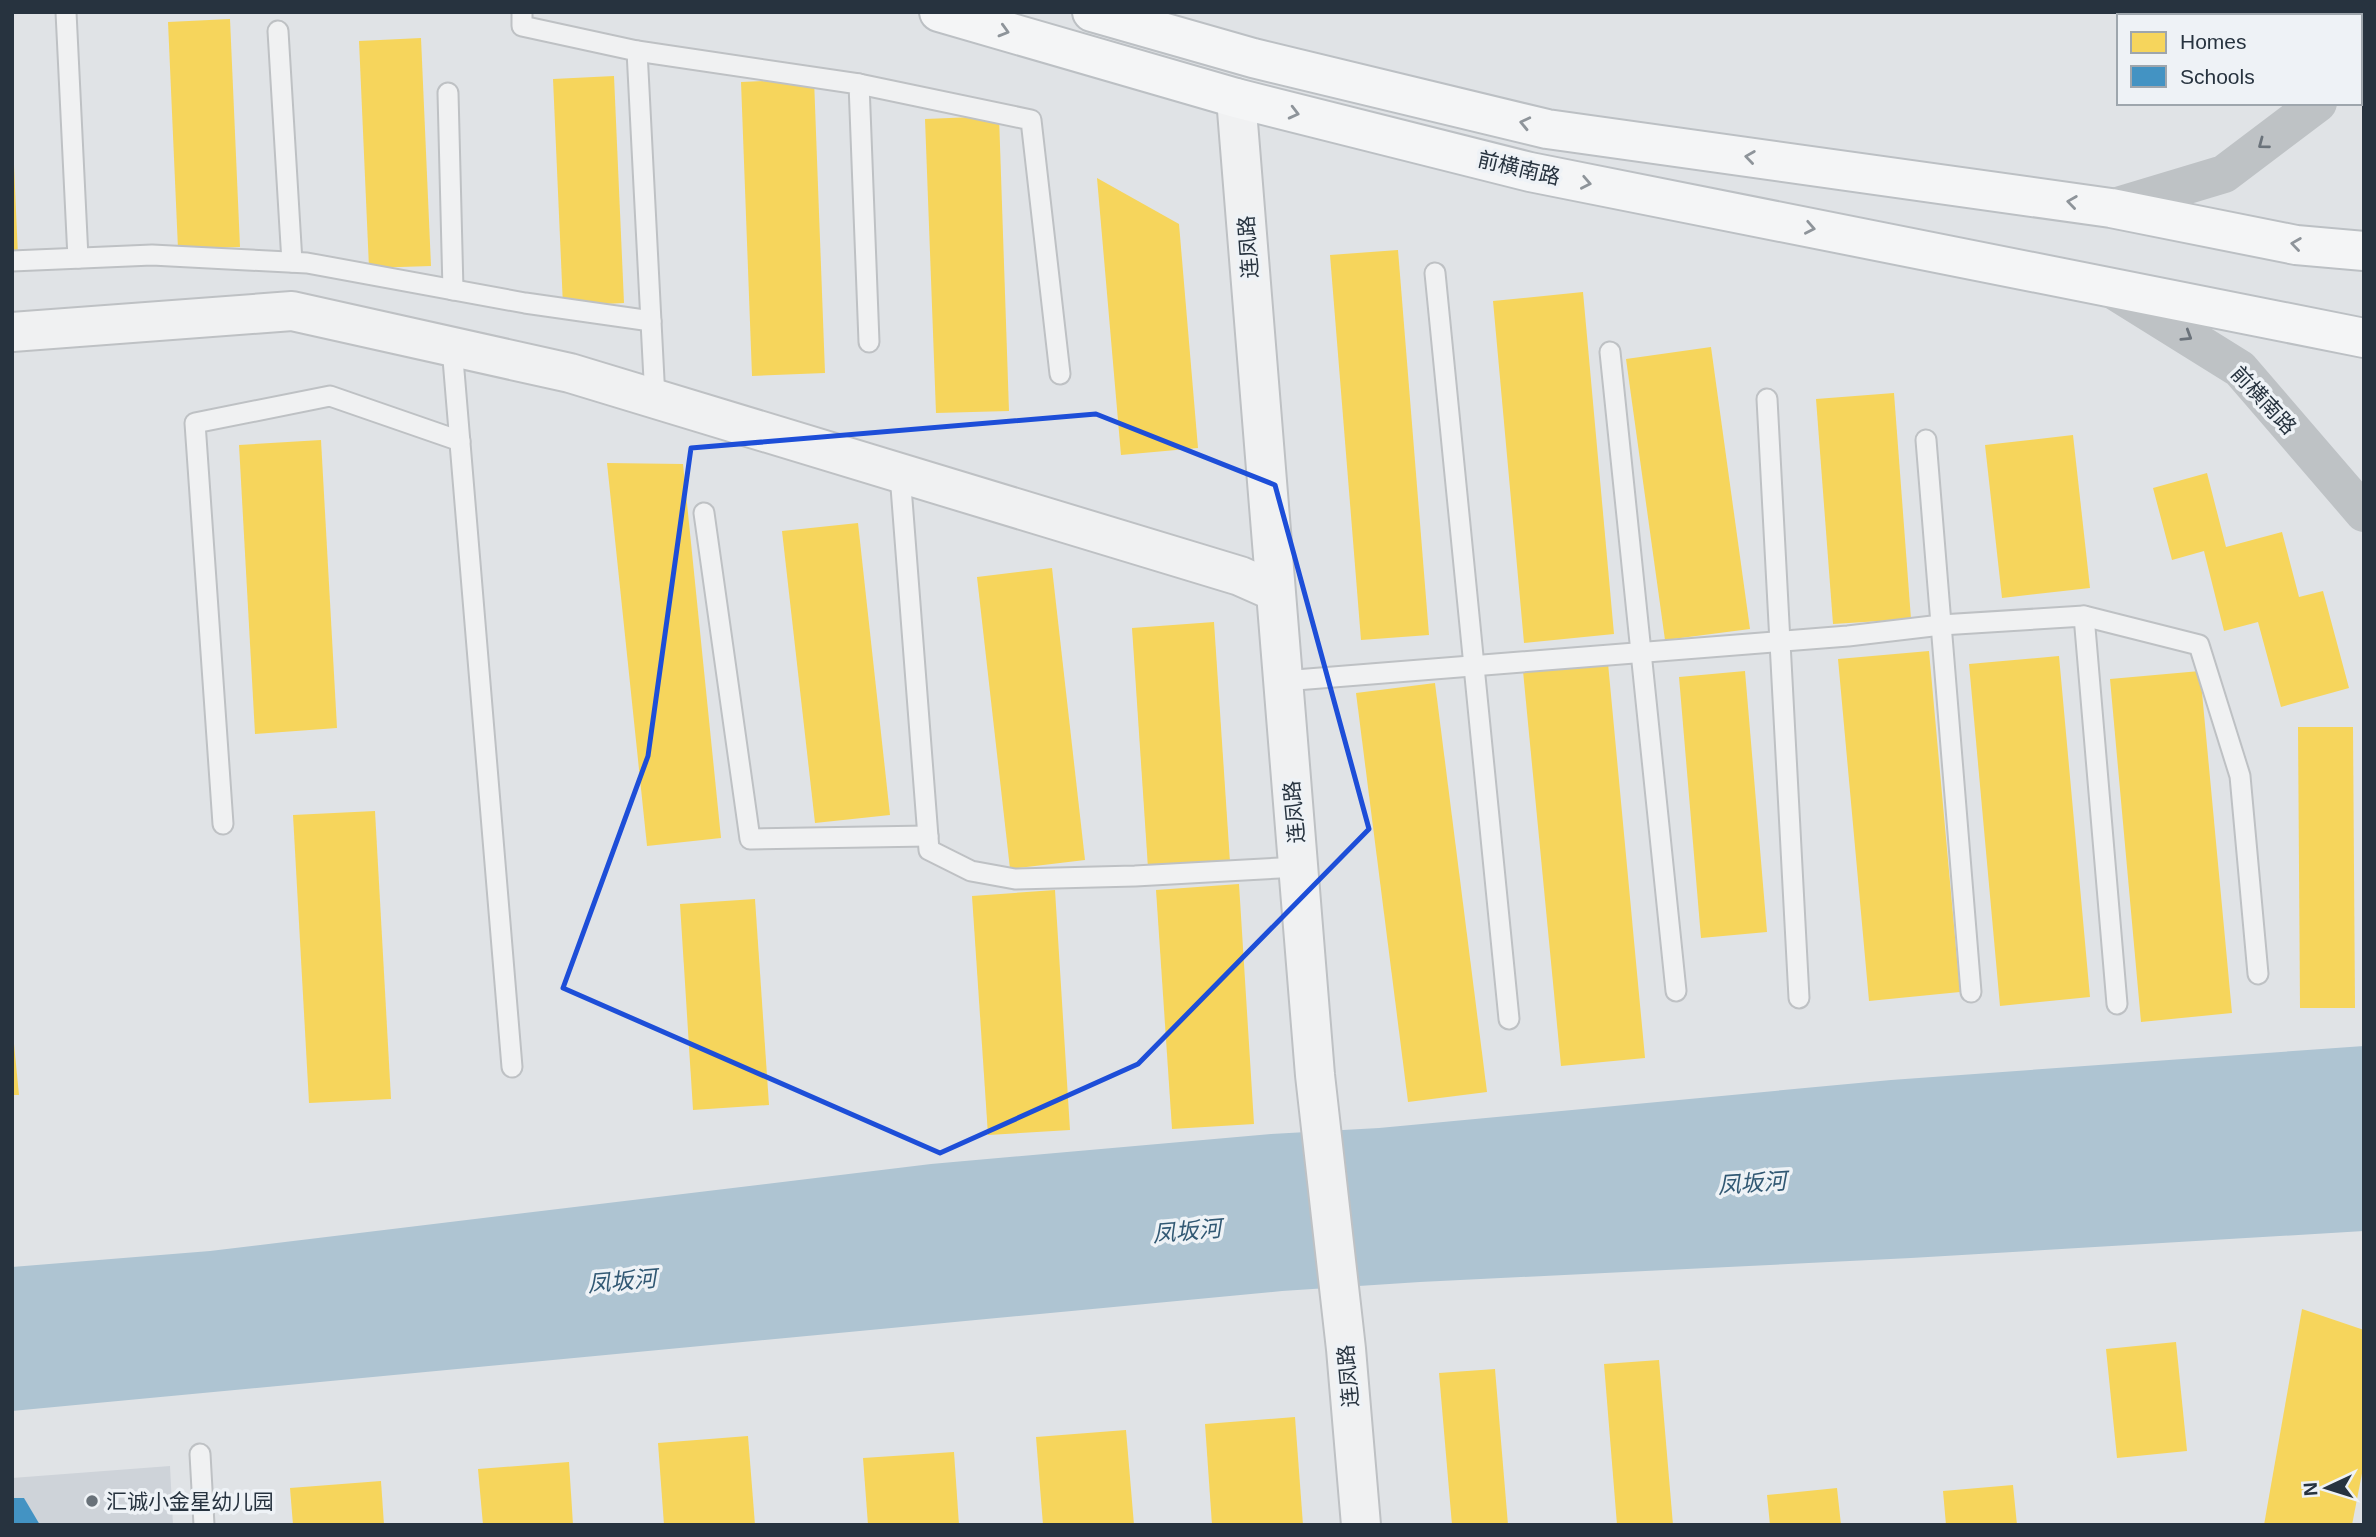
<svg xmlns="http://www.w3.org/2000/svg" width="2376" height="1537" font-family="Helvetica,'Noto Sans SC',sans-serif">
  <rect width="100%" height="100%" fill="#e0e3e6"/>
  <!-- built -->
  <path fill="#ced3d9" d="M170,1466L173,1525H12V1478Z"/>
  <!-- water -->
  <path fill="#aec4d2" d="M2364,1046V1231L1911,1258L1420,1282L1282,1291L12,1411V1267L210,1251L931,1164L1271,1134L1379,1128L1891,1080Z"/>
  <!-- homes -->
  <g fill="#f6d55c">
    <path d="M230,19L240,247L178,249L168,22Z"/>
    <path d="M421,38L431,266L369,268L359,41Z"/>
    <path d="M614,76L624,303L563,306L553,79Z"/>
    <path d="M814,79L825,373L752,376L741,82Z"/>
    <path d="M999,116L1009,411L936,413L925,119Z"/>
    <path d="M12,165H14L18,256H12Z"/>
    <path d="M1097,178L1179,224L1198,448L1121,455Z"/>
    <path d="M1398,250L1429,635L1361,640L1330,255Z"/>
    <path d="M1583,292L1614,634L1524,643L1493,301Z"/>
    <path d="M1711,347L1750,629L1665,640L1626,359Z"/>
    <path d="M1894,393L1911,619L1833,624L1816,399Z"/>
    <path d="M2073,435L2090,588L2002,598L1985,445Z"/>
    <path d="M321,440L337,728L255,734L239,445Z"/>
    <path d="M607,463L683,464L721,838L647,846Z"/>
    <path d="M2207,473L2226,547L2282,532L2299,597L2323,591L2349,688L2281,707L2258,622L2224,631L2204,551L2172,560L2153,488Z"/>
    <path d="M858,523L890,815L815,823L782,531Z"/>
    <path d="M1052,568L1085,860L1010,869L977,577Z"/>
    <path d="M1214,622L1230,862L1148,868L1132,628Z"/>
    <path d="M1929,651L1960,992L1869,1001L1838,659Z"/>
    <path d="M2059,656L2090,997L2000,1006L1969,664Z"/>
    <path d="M1608,663L1645,1058L1561,1066L1523,671Z"/>
    <path d="M1745,671L1767,932L1701,938L1679,677Z"/>
    <path d="M2200,671L2232,1013L2141,1022L2110,679Z"/>
    <path d="M1435,683L1487,1092L1408,1102L1356,693Z"/>
    <path d="M2298,727H2353L2355,1008H2300Z"/>
    <path d="M375,811L391,1099L309,1103L293,815Z"/>
    <path d="M1239,884L1254,1124L1172,1129L1156,890Z"/>
    <path d="M1055,890L1070,1130L988,1135L972,896Z"/>
    <path d="M755,899L769,1105L693,1110L680,904Z"/>
    <path d="M12,1044H14L19,1095H12Z"/>
    <path d="M2302,1309L2364,1330V1463L2352,1525H2264Z"/>
    <path d="M2176,1342L2187,1451L2117,1458L2106,1349Z"/>
    <path d="M1659,1360L1673,1525H1617L1604,1364Z"/>
    <path d="M1495,1369L1508,1525H1452L1439,1373Z"/>
    <path d="M1295,1417L1303,1525H1212L1205,1424Z"/>
    <path d="M1126,1430L1134,1525H1043L1036,1437Z"/>
    <path d="M748,1436L755,1525H664L658,1443Z"/>
    <path d="M954,1452L959,1525H868L863,1458Z"/>
    <path d="M569,1462L573,1525H483L478,1469Z"/>
    <path d="M381,1481L384,1525H293L290,1488Z"/>
    <path d="M2013,1485L2017,1525H1946L1943,1491Z"/>
    <path d="M1837,1488L1841,1525H1770L1767,1495Z"/>
  </g>
  <!-- schools -->
  <path fill="#4393c3" d="M12,1498H24L40,1525H12Z"/>
  <g fill="none" stroke-linecap="round" stroke-linejoin="round">
    <defs>
      <g id="service">
        <path d="M66,12L78,258"/>
        <path d="M522,12V26L637,51L655,399"/>
        <path d="M278,31L292,262"/>
        <path d="M637,51L859,84L869,342"/>
        <path d="M859,84L1031,120L1060,374"/>
        <path d="M448,93L453,290"/>
        <path d="M12,261L152,255L307,263L525,303L651,321"/>
        <path d="M1435,273L1509,1019"/>
        <path d="M452,347L512,1067"/>
        <path d="M1610,352L1676,991"/>
        <path d="M1767,399L1799,998"/>
        <path d="M1926,440L1971,992"/>
        <path d="M900,474L929,850L971,871L1015,879L1135,876L1299,867"/>
        <path d="M704,513L750,839L928,836"/>
        <path d="M2084,616L2199,645L2240,776L2258,974"/>
        <path d="M1283,681L1848,636L1941,625L2084,616L2117,1004"/>
        <path d="M223,824L195,423L330,396L460,441"/>
        <path d="M200,1454L204,1525"/>
      </g>
      <path id="minor" d="M12,332L292,311L570,373L1240,576L1274,591"/>
      <path id="tertiary" d="M1236,98L1315,1075L1346,1349L1361,1525"/>
      <g id="primary">
        <path d="M939,12L1236,98L1530,172L2364,338"/>
        <path d="M1092,12L1253,58L1547,129L2111,208L2296,245L2364,251"/>
      </g>
    </defs>
    <!-- service casing -->
    <use href="#service" stroke="#bec1c4" stroke-width="23"/>
    <!-- minor casing -->
    <use href="#minor" stroke="#bec1c4" stroke-width="42"/>
    <!-- tertiary casing -->
    <use href="#tertiary" stroke="#bec1c4" stroke-width="42"/>
    <!-- primary casing -->
    <use href="#primary" stroke="#bcc0c4" stroke-width="42"/>
    <!-- service -->
    <use href="#service" stroke="#f0f1f2" stroke-width="19"/>
    <!-- minor -->
    <use href="#minor" stroke="#f0f1f2" stroke-width="38"/>
    <!-- tertiary -->
    <use href="#tertiary" stroke="#f0f1f2" stroke-width="38"/>
    <!-- secondary -->
    <g stroke="#bec2c5" stroke-width="38">
      <path d="M2352,16V12"/>
      <path d="M2111,208L2224,174L2318,103"/>
      <path d="M2110,288L2240,369L2364,513"/>
    </g>
    <!-- primary -->
    <use href="#primary" stroke="#f4f5f6" stroke-width="38"/>
  </g>
  <!-- one-way arrows -->
  <defs><path id="oneway-chevron" d="M-2-3.5L2.5 0L-2 3.5" fill="none" stroke-width="1.6" stroke-linecap="round" stroke-linejoin="round" transform="scale(1.75)"/></defs>
  <g stroke="#8e949a">
    <use href="#oneway-chevron" transform="translate(1004 31) rotate(16)"/>
    <use href="#oneway-chevron" transform="translate(1294 113) rotate(14)"/>
    <use href="#oneway-chevron" transform="translate(1525 123) rotate(-167)"/>
    <use href="#oneway-chevron" transform="translate(1750 157) rotate(-172)"/>
    <use href="#oneway-chevron" transform="translate(1586 183) rotate(11)"/>
    <use href="#oneway-chevron" transform="translate(2072 202) rotate(-172)"/>
    <use href="#oneway-chevron" transform="translate(1810 228) rotate(11)"/>
    <use href="#oneway-chevron" transform="translate(2296 244) rotate(-172)"/>
  </g>
  <g stroke="#6b737b">
    <use href="#oneway-chevron" transform="translate(2263 144) rotate(143)"/>
    <use href="#oneway-chevron" transform="translate(2187 336) rotate(32)"/>
  </g>
  <!-- marked area -->
  <path fill="none" stroke="#1d4ed8" stroke-width="5" stroke-linejoin="round" d="M1096,414L1275,485L1369,829L1138,1064L940,1153L563,988L648,756L691,448Z"/>
  <!-- markers -->
  <circle fill="#687179" stroke="#eef2f6" stroke-width="2.5" cx="92" cy="1501" r="7"/>
  <g text-anchor="middle" dominant-baseline="central" stroke-width="7" stroke-linejoin="round" paint-order="stroke">
    <!-- street labels -->
    <g font-size="21" fill="#27333f" stroke="#eef2f6">
      <text transform="translate(1519 168) rotate(13)">前横南路</text>
      <text transform="translate(1248 247) rotate(-94)">连凤路</text>
      <text transform="translate(2264 400) rotate(47)">前横南路</text>
      <text transform="translate(1294 812) rotate(-95)">连凤路</text>
      <text transform="translate(1348 1376) rotate(-95)">连凤路</text>
    </g>
    <!-- poi labels -->
    <g font-size="21" fill="#27333f" stroke="#eef2f6" text-anchor="start">
      <text x="106" y="1501">汇诚小金星幼儿园</text>
    </g>
    <!-- water labels -->
    <g font-size="23" font-style="italic" fill="#315873" stroke="#eef2f6">
      <text transform="translate(1752 1183) rotate(-4)">凤坂河</text>
      <text transform="translate(1187 1231) rotate(-5)">凤坂河</text>
      <text transform="translate(622 1281) rotate(-5)">凤坂河</text>
    </g>
  </g>
  <!-- border -->
  <rect width="2376" height="1537" fill="none" stroke="#27333f" stroke-width="28"/>
  <!-- legend -->
  <rect x="2117" y="14" width="245" height="91" fill="#eef2f6" stroke="#9ea6ad" stroke-width="2"/>
  <rect x="2131" y="32" width="35" height="21" fill="#f6d55c" stroke="#9ea6ad" stroke-width="2"/>
  <text x="2180" y="49" font-size="21" fill="#27333f">Homes</text>
  <rect x="2131" y="66" width="35" height="21" fill="#4393c3" stroke="#9ea6ad" stroke-width="2"/>
  <text x="2180" y="84" font-size="21" fill="#27333f">Schools</text>
  <!-- north arrow -->
  <g transform="translate(2327 1488) rotate(266)" stroke="#eef2f6" stroke-width="5" paint-order="stroke">
  <path d="M0-5L12 26L0 18L-12 26Z" fill="#27333f"/>
  <text y="-10" font-size="19" font-weight="bold" text-anchor="middle" fill="#27333f">N</text>
  </g>
</svg>
